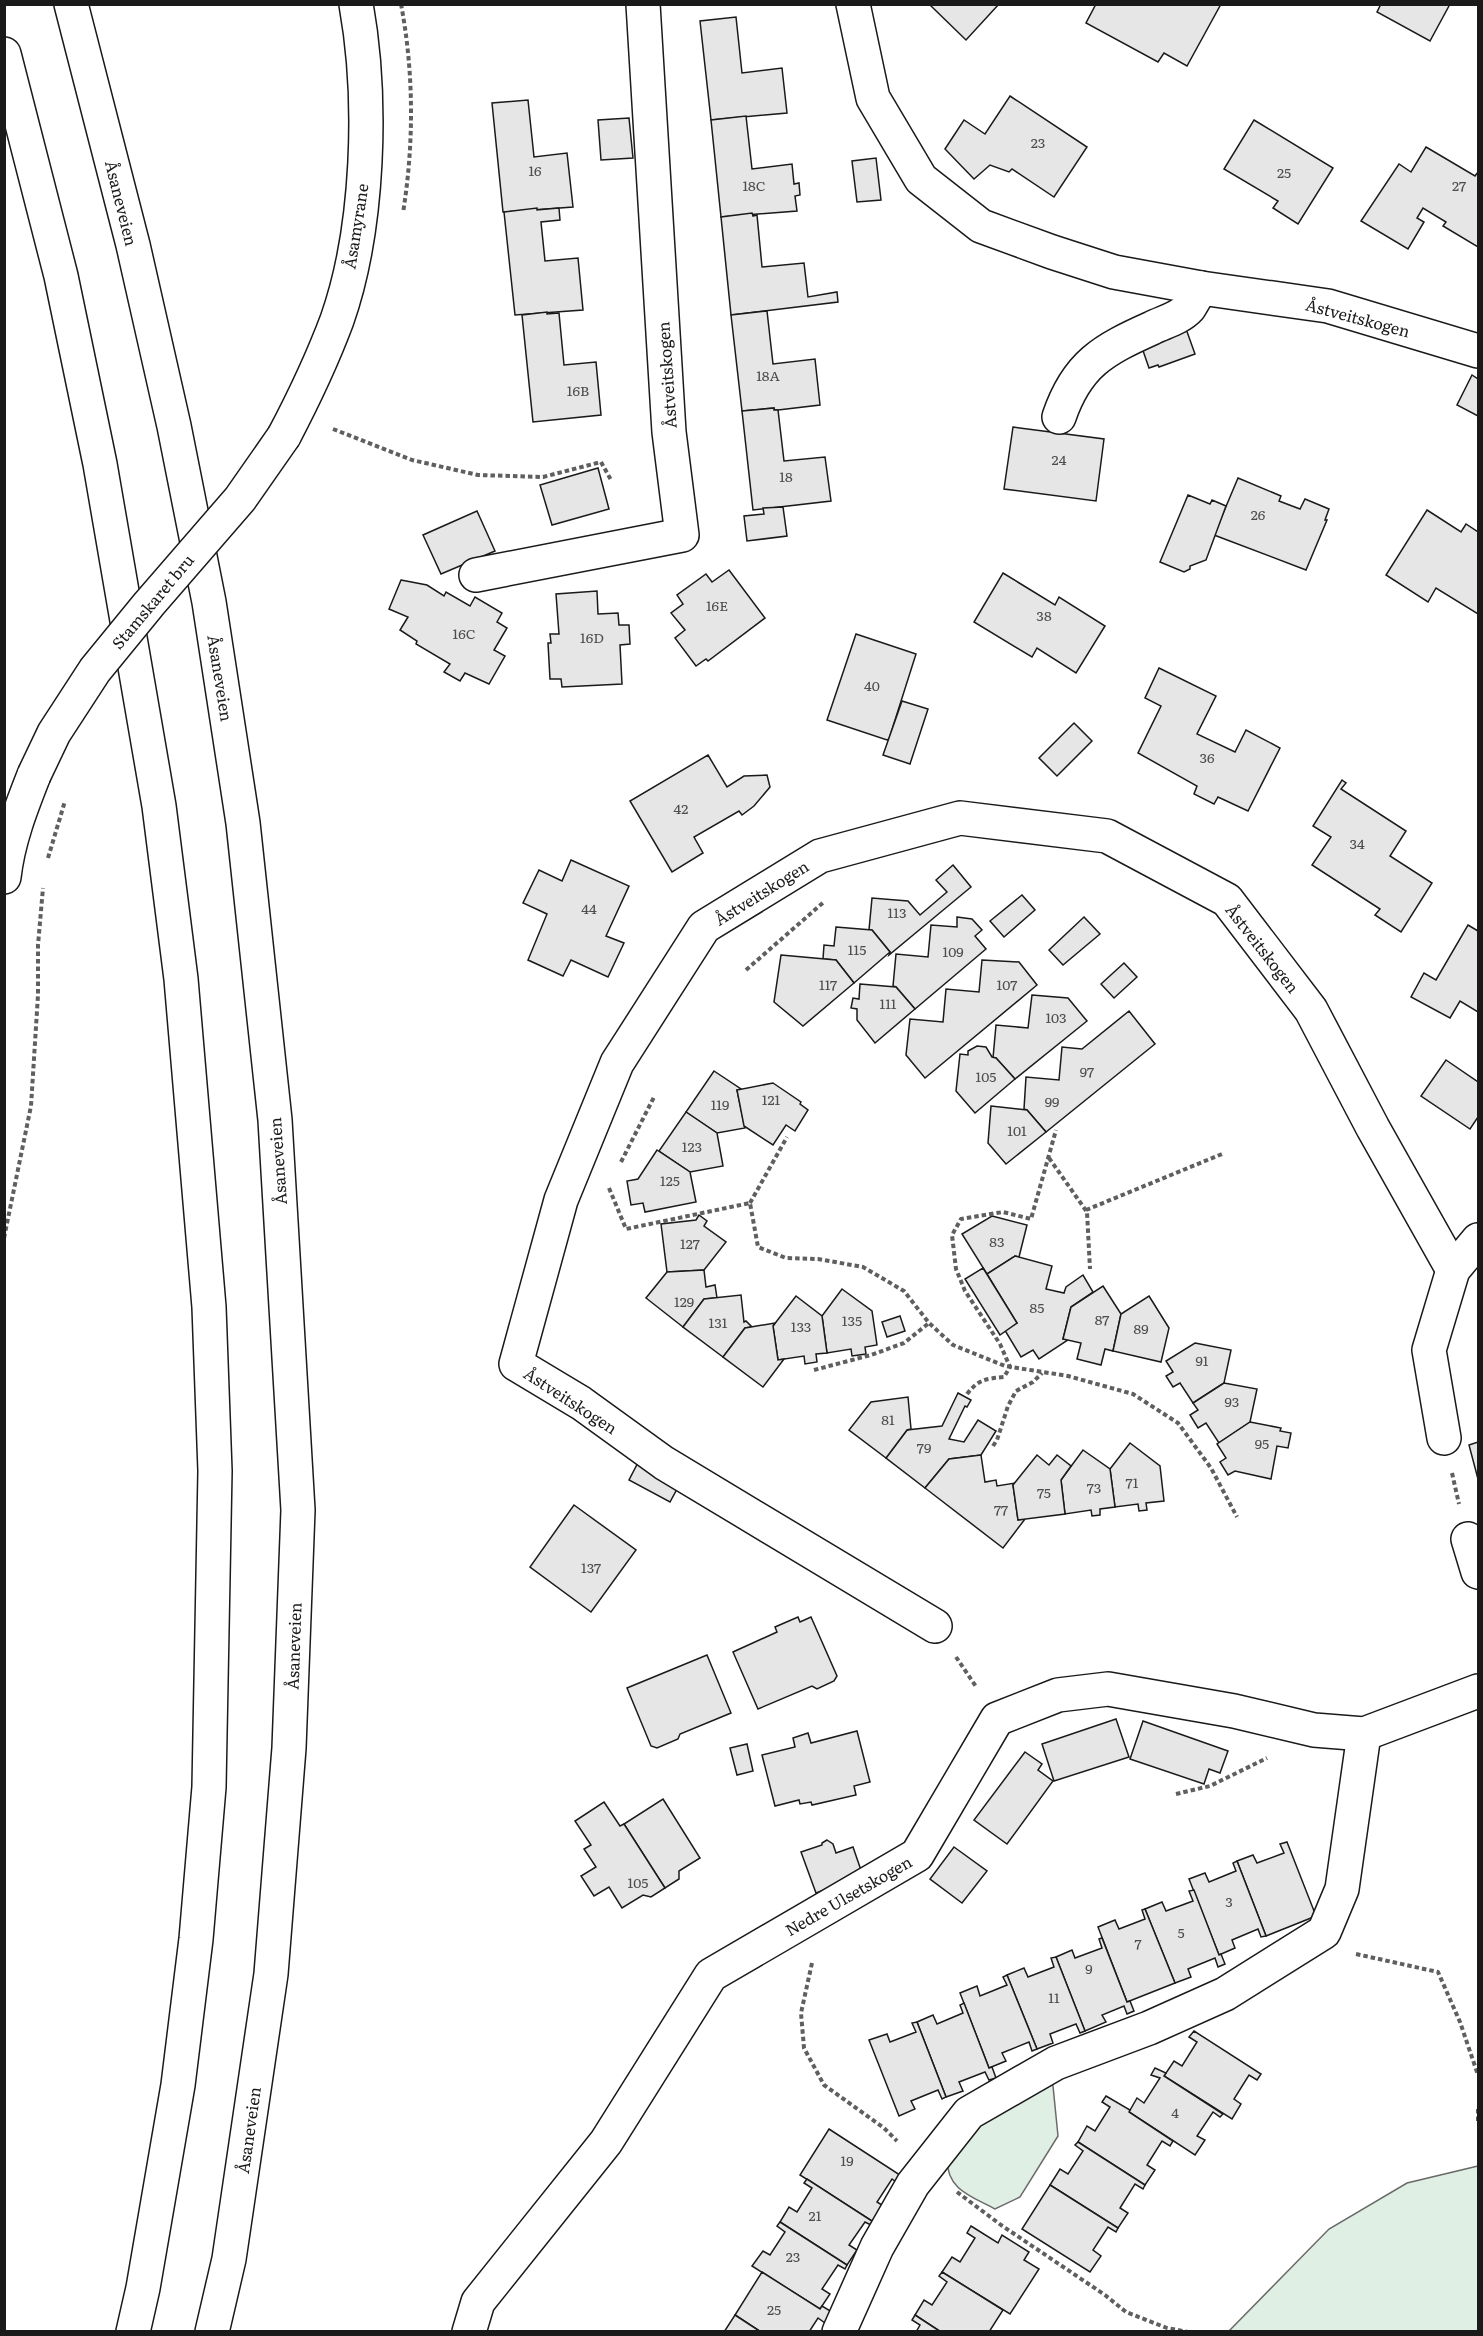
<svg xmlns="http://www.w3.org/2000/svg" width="1483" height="2336" font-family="Literata,serif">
  <rect width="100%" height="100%" fill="#fff"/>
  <!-- green -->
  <g fill="#e0efe3" stroke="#6a6a6a" stroke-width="1.5">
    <path d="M1044,2080L1053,2086L1058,2136L1020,2197L995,2209C971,2196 947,2190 947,2159L989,2111Z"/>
    <path d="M1478,2166V2331H1229L1329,2229L1407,2183Z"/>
  </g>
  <!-- building -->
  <g fill="#e6e6e6" stroke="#1a1a1a" stroke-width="1.5">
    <path d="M929,4H999L966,40Z"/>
    <path d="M1096,4H1221L1187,66L1164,53L1158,62L1086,23Z"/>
    <path d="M1381,4H1450L1430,41L1377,12Z"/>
    <path d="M736,17L742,73L782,68L787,113L711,120L700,21Z"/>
    <path d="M1010,96L1087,147L1054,197L1012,169L1009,172L990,165L974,179L945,149L964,120L985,134Z"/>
    <path d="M528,100L534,157L567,153L573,207L503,212L492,103Z"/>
    <path d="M746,116L752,169L792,164L794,184L799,183L800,195L795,196L797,211L721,217L711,120Z"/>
    <path d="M629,118L633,158L601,160L598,120Z"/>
    <path d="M1254,120L1333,168L1298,224L1273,208L1278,201L1224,169Z"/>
    <path d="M1426,147L1475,176L1478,172V247L1443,226L1446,222L1423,208L1417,218L1424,222L1408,249L1361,221L1399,164L1411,172Z"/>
    <path d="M876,158L881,200L857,202L852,161Z"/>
    <path d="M537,208V210L559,208L560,220L541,222L545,261L578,258L583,310L515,315L504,212Z"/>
    <path d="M752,213L753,216L757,215L762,267L804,263L808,297L837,292L838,302L731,315L721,217Z"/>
    <path d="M767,311L773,364L815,359L820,405L778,410H774V408L742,411L731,315Z"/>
    <path d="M547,312V314L559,313L564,365L596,362L601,415L533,422L522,315Z"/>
    <path d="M1185,326L1195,354L1159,367L1158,365L1149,368L1140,342Z"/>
    <path d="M1472,375L1478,379V416L1457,405Z"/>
    <path d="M774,408V410H778L784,461L825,457L831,501L753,510L742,411Z"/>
    <path d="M1013,427L1104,439L1096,501L1004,489Z"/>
    <path d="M598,468L609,509L552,525L540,485Z"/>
    <path d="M1238,478L1281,496L1279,501L1300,509L1305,499L1329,509L1325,520H1327L1306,570L1214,535Z"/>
    <path d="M1188,495L1210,504L1212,500L1226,506L1206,560L1190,566V569L1184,572L1160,562Z"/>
    <path d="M783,507L787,536L747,541L744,516L764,514L763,508Z"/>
    <path d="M1427,510L1461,532L1466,524L1478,532V614L1436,588L1428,602L1386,575Z"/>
    <path d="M477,511L495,551L441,574L423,535Z"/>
    <path d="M729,570L765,618L708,661L706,659L696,666L675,638L685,630L671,613L683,604L677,595L706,574L712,582Z"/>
    <path d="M1003,573L1055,605L1059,597L1105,626L1076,673L1037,648L1032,657L974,622Z"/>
    <path d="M401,580L427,585L444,596L446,592L470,606L475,597L502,613L497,622L507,628L494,650L505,656L489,684L465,673L460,681L444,672L450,664L416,644L417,641L400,630L408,617L389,609Z"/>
    <path d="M597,591L598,614L618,613L619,625H629L630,644L620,645L622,684L562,687L561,679H550L548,643H551L550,634H559L556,594Z"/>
    <path d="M856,634L916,654L889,739L887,740L827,720Z"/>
    <path d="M1159,668L1216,696L1197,734L1235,752L1246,730L1280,748L1248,811L1218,797L1214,804L1194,794L1197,786L1138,753L1161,706L1145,698Z"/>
    <path d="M902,701L928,709L910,764L883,755Z"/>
    <path d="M1074,723L1092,741L1057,776L1039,758Z"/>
    <path d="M708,755L727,787L744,776L767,775L770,787L754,806L742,815L739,811L694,837L703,853L672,872L630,801Z"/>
    <path d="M1342,780L1346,783L1341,789L1406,831L1390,856L1432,883L1401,932L1375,915L1380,909L1312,865L1331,837L1313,826Z"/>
    <path d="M571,860L629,886L606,936L624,943L608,977L571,960L563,976L528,960L547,914L523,903L539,870L562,881Z"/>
    <path d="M953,865L971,887L889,955L890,952L872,930H869L872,898L908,901L920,915L947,892L936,880Z"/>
    <path d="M1022,895L1035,910L1004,937L990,921Z"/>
    <path d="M957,917L972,919L982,930L975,936L986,949L915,1009L896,987L893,986L896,954L928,957L931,925L957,927Z"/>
    <path d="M1084,917L1100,934L1063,965L1049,950Z"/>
    <path d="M1468,925L1478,931V1012L1460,1001L1450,1018L1411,997L1424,973L1436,980Z"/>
    <path d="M836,927L872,930L890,952L854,983L836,960L823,959L824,945L834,946Z"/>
    <path d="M781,955L836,960L854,983L803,1026L774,1002Z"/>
    <path d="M982,960L1019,962L1037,985L925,1078L906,1055L910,1019L943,1022L946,989L979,992Z"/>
    <path d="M1124,963L1137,977L1114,998L1101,984Z"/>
    <path d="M860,984L896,987L915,1009L875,1043L857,1020V1009L851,1008L853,998L859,999Z"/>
    <path d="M1032,995L1068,998L1087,1021L1015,1079L996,1058H993L996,1025L1028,1028Z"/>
    <path d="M1129,1011L1155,1044L1046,1132L1027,1110L1024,1109L1026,1077L1059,1080L1062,1047L1082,1049Z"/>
    <path d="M977,1046L986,1047L992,1057L996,1058L1015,1079L975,1113L956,1091L960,1054L968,1055V1051Z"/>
    <path d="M1446,1060L1478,1082V1117L1470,1129L1421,1096Z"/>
    <path d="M714,1071L741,1089L737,1090L745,1128L717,1133L686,1112Z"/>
    <path d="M773,1083L801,1102L800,1104L808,1110L795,1131L786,1125L773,1145L744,1126L737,1090Z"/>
    <path d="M991,1106L1027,1110L1046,1132L1006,1164L988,1143Z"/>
    <path d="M686,1112L717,1133L723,1166L690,1172L659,1151Z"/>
    <path d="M657,1150L690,1172L696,1202L645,1212L643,1203L631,1205L627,1181L638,1179Z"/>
    <path d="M699,1215L707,1221L704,1226L726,1242L704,1270L667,1272L661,1224L696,1220Z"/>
    <path d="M992,1216L1027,1225L1019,1257L1015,1256L987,1274L962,1234Z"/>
    <path d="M1015,1256L1052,1266L1046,1289L1064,1293L1066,1287L1083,1275L1093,1292L1071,1307L1063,1339L1068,1340L1039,1359L1033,1350L1021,1357L1006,1332L1004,1330L1017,1323L987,1274Z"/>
    <path d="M983,1268L1017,1323L1000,1335L965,1279Z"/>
    <path d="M704,1270L706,1287L715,1285L717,1298L704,1299L683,1327L646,1298L667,1272Z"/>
    <path d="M1103,1286L1121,1314L1113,1351L1105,1349L1101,1365L1077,1359L1081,1343L1063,1339L1071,1307Z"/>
    <path d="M842,1289L872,1311L877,1345L865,1347L866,1354L852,1356L851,1349L827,1353L822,1316Z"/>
    <path d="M741,1295L744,1322L746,1321L752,1327L745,1328L723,1357L683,1327L704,1299Z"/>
    <path d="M796,1296L822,1316L827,1353L816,1354L817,1362L805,1364L804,1356L778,1360L773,1326Z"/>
    <path d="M1149,1296L1169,1328L1161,1362L1113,1351L1121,1314Z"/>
    <path d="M900,1316L905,1331L887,1337L882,1322Z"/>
    <path d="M775,1323L773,1326L778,1360L784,1359L763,1387L723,1357L745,1328Z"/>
    <path d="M1195,1343L1231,1350L1224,1383L1193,1403L1180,1383L1173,1387L1166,1376L1173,1372L1166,1361Z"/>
    <path d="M1224,1383L1257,1389L1250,1422L1219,1443L1206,1423L1198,1428L1190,1415L1198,1410L1193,1403Z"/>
    <path d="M958,1393L971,1400L967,1407L965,1406L949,1439L964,1442L978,1420L996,1431L981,1455L949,1459L925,1488L886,1458L907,1430L942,1426Z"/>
    <path d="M908,1397L911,1429L907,1430L886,1458L849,1430L871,1402Z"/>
    <path d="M1250,1422L1281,1428L1280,1431L1291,1433L1288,1448L1277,1446L1271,1479L1235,1471L1228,1475L1220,1462L1226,1458L1217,1444Z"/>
    <path d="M1478,1442V1479L1469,1445Z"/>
    <path d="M1130,1443L1160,1466L1164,1501L1146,1503L1147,1510L1139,1511L1138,1504L1115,1507L1110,1469Z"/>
    <path d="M1083,1450L1110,1469L1115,1507L1100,1509V1515L1092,1516L1091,1510L1065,1514L1061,1480Z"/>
    <path d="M643,1453L684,1476L670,1502L629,1480Z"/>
    <path d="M981,1455L985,1482L996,1480L997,1486L1015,1483L1013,1485L1018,1520L1025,1519L1003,1548L925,1488L949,1459Z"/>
    <path d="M1037,1455L1049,1465L1057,1455L1071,1466L1061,1480L1065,1514L1018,1520L1013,1485Z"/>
    <path d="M574,1505L636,1550L591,1612L530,1567Z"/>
    <path d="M798,1617L800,1622L811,1617L837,1676L834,1681L817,1689L812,1686L758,1709L733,1652L777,1632L775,1627Z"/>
    <path d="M707,1655L731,1713L680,1734L678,1739L657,1748L651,1746L627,1688Z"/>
    <path d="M1116,1719L1129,1757L1054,1781L1042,1744Z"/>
    <path d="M1143,1721L1228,1751L1220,1773L1209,1769L1204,1784L1130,1759Z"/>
    <path d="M857,1731L870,1782L854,1786L856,1795L812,1805L811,1802L800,1804L799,1800L775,1806L762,1755L795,1747L793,1738L808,1733L811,1743Z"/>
    <path d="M747,1744L753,1771L737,1775L730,1748Z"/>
    <path d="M1025,1752L1042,1764L1038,1770L1053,1781L1007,1844L974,1820Z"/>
    <path d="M663,1799L700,1858L679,1871V1879L665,1888L624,1824Z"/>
    <path d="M604,1802L620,1826L624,1824L665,1888L651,1897L643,1895L622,1908L609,1887L594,1896L581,1876L596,1867L584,1849L591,1845L575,1821Z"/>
    <path d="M827,1840L833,1844L836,1853L853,1847L863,1876L816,1893L801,1852L822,1845V1843Z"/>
    <path d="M1287,1842L1316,1916L1266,1936L1237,1861L1253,1855L1257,1863L1284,1853L1280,1844Z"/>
    <path d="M954,1847L987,1871L962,1903L930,1879Z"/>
    <path d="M1237,1861L1266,1936L1261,1937L1258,1929L1232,1940L1235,1948L1219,1955L1189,1879L1205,1873L1209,1882L1236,1871L1233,1863Z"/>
    <path d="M1194,1890L1219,1955L1221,1954L1225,1964L1218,1967L1215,1958L1188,1969L1191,1977L1175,1983L1145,1909L1162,1902L1166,1911L1193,1901L1189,1891Z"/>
    <path d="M1145,1909L1175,1983L1127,2002L1098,1927L1115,1920L1119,1929L1145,1919L1142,1910Z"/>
    <path d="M1102,1938L1127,2002L1130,2001L1134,2011L1127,2014L1124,2006L1102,2015L1106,2022L1085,2031L1056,1957L1072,1950L1075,1958L1102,1948L1099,1939Z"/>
    <path d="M1056,1957L1085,2031L1080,2033L1076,2024L1050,2034L1053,2043L1037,2049L1007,1975L1024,1968L1028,1977L1054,1967L1051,1958Z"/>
    <path d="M1007,1975L1037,2049L1032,2051L1029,2042L1002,2053L1006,2061L989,2068L960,1993L977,1986L980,1996L1007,1985L1003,1977Z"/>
    <path d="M964,2003L989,2068L992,2067L996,2078L989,2080L985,2072L959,2082L963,2091L946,2097L917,2022L933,2015L937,2024L963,2013L960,2005Z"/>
    <path d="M917,2022L946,2097L942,2099L938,2090L911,2101L915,2109L899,2116L869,2040L887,2034L890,2042L916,2032L912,2023Z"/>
    <path d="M1194,2031L1261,2074L1257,2080L1249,2075L1234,2099L1241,2104L1232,2119L1164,2076L1174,2061L1182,2066L1197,2042L1189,2037Z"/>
    <path d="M1155,2068L1166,2073L1164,2076L1223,2114L1220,2117L1213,2112L1197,2136L1205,2140L1195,2155L1129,2112L1137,2098L1144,2103L1160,2078L1151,2075Z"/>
    <path d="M1106,2096L1130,2110L1129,2112L1173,2141L1170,2146L1162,2141L1147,2165L1155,2170L1145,2185L1078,2142L1087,2126L1095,2131L1110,2107L1102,2102Z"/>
    <path d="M829,2129L903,2177L899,2184L892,2179L877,2202L885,2207L875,2223L800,2175Z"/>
    <path d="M1078,2142L1145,2185L1143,2189L1135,2184L1120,2208L1128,2213L1118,2228L1050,2185L1060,2169L1068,2174L1083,2151L1075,2145Z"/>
    <path d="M807,2179L875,2223L873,2226L865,2222L849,2245L857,2250L847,2265L780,2222L789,2207L797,2212L812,2188L804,2183Z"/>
    <path d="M1050,2185L1118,2228L1116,2232L1108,2227L1093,2250L1101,2256L1090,2272L1022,2229Z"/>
    <path d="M780,2222L847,2265L845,2269L838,2265L822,2289L830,2294L820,2309L752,2266L763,2251L770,2255L785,2232L777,2226Z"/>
    <path d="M971,2226L998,2243L1002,2235L1029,2252L1024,2260L1039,2269L1010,2314L942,2272L952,2257L960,2262L975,2238L967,2233Z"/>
    <path d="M762,2272L820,2309L822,2306L832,2312L825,2323L818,2318L809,2332H761L735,2315Z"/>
    <path d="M942,2272L1003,2310L989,2332H941L915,2315L924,2300L932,2305L947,2282L939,2276Z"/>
    <path d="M735,2315L761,2332H724Z"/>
    <path d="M915,2315L941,2332H916L920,2325L912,2320Z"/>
  </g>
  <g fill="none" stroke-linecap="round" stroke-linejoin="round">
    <defs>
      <g id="minor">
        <path d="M853,4L873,98L921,179L981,226L1052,252L1114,272L1201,288L1328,306L1478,351"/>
        <path d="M1059,417C1077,364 1103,350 1152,328C1164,322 1180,318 1189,308C1193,302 1197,294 1201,288"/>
        <path d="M476,575L682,535L669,432L643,4"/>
        <path d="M1444,1438L1429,1350L1453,1270L1478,1240"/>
        <path d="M1468,1539L1478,1572"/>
        <path d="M935,1626L664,1463L581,1403L516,1364L561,1200L617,1063L704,927L820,856L960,818L1107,836L1227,900L1311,1010L1373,1128L1453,1270"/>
        <path d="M469,2332L478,2302L606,2142L711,1975L917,1855L997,1719L1058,1695L1108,1689L1234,1711L1314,1730L1364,1734L1478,1691"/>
        <path d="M839,2332L877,2247L913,2184L969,2113L1056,2063L1149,2028L1225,1994L1324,1932L1342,1889L1364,1734"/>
      </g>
      <g id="major">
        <path d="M284,436C304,398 322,360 337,320C369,229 373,99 356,4"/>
        <path d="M4,877C8,841 21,808 34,775"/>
      </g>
      <g id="highway">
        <path d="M71,4L133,245L174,426L209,602L243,823L275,1120L298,1510L289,1748L271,1974L229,2259L212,2332"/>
        <path d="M4,54L61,276L100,464L159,806L181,979L209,1307L215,1471L209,1787L196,1939L178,2085L143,2288L133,2332"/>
      </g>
    </defs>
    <!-- minor casing -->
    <use href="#minor" stroke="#1a1a1a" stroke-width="36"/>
    <!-- major casing -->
    <use href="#major" stroke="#1a1a1a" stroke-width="36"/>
    <!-- highway casing -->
    <use href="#highway" stroke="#1a1a1a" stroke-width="36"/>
    <!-- path -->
    <g stroke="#5f5f5f" stroke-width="4" stroke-dasharray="4.5 3" stroke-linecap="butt">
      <path d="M401,4C414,73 414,144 403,213"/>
      <path d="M333,429L412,460L478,475L543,477L601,462L611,480"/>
      <path d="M746,970L825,901"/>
      <path d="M1049,1158L1087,1212L1090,1269"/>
      <path d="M621,1162L654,1097"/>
      <path d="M609,1188L626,1229L750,1203L758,1247L786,1258L818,1259L863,1267L904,1291L929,1323L953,1345L1005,1366L1068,1376L1133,1394L1178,1423L1211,1468L1237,1517"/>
      <path d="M750,1203L787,1137"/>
      <path d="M1086,1210L1222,1154"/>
      <path d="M4,1238L31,1106L38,995V945L43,888"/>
      <path d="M814,1370L871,1355L904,1343L929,1323"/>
      <path d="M967,1394C979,1379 985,1379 1004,1377L1010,1367L1000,1344L965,1291L956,1269L952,1235L961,1219L1003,1212L1031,1219L1056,1130"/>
      <path d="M993,1446L997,1440L1008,1406L1016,1391L1033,1382L1042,1373"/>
      <path d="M1452,1473L1459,1504"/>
      <path d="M956,1657L977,1688"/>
      <path d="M1176,1794L1210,1786L1267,1758"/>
      <path d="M1356,1954L1438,1972L1460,2022L1478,2075"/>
      <path d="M812,1963L801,2013L804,2048L824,2085L884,2128L897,2141"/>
      <path d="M1478,2109V2124"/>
      <path d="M957,2192L1001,2225L1105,2295L1126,2312L1167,2328L1188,2332"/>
      <path d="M1478,2332V2331"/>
    </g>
    <!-- minor -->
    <use href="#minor" stroke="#fff" stroke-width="33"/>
    <!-- major -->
    <use href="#major" stroke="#fff" stroke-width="33"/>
    <!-- highway -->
    <use href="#highway" stroke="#fff" stroke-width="33"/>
    <defs>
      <path id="major-bridge" d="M34,775L54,733L95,670L149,604L240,499L284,436"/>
    </defs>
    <!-- major-bridge casing -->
    <use href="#major-bridge" stroke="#1a1a1a" stroke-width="36" stroke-linecap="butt"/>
    <!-- path-bridge -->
    <path stroke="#5f5f5f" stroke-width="4" stroke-dasharray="4.5 3" stroke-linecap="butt" d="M48,858L65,801"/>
    <!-- major-bridge -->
    <use href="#major-bridge" stroke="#fff" stroke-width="33"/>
  </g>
  <g text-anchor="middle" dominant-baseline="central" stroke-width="4.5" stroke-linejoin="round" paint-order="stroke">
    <!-- number labels -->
    <g font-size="14" fill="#4d4d4d">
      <text x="1038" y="142">23</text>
      <text x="535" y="170">16</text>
      <text x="1284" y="172">25</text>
      <text x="754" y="185">18C</text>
      <text x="1459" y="185">27</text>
      <text x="768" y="375">18A</text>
      <text x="578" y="390">16B</text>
      <text x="1059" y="459">24</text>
      <text x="786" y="476">18</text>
      <text x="1258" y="514">26</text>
      <text x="717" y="605">16E</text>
      <text x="1044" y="615">38</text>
      <text x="464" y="633">16C</text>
      <text x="592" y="637">16D</text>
      <text x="872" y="685">40</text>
      <text x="1207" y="757">36</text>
      <text x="681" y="808">42</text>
      <text x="1357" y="843">34</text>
      <text x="589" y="908">44</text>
      <text x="897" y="912">113</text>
      <text x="857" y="949">115</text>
      <text x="953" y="951">109</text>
      <text x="828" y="984">117</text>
      <text x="1007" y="984">107</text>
      <text x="888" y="1003">111</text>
      <text x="1056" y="1017">103</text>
      <text x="1087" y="1071">97</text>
      <text x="986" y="1076">105</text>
      <text x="771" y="1099">121</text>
      <text x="1052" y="1101">99</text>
      <text x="720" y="1104">119</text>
      <text x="1017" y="1130">101</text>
      <text x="692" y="1146">123</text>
      <text x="670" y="1180">125</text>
      <text x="997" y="1241">83</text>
      <text x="690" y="1243">127</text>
      <text x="684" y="1301">129</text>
      <text x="1037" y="1307">85</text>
      <text x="1102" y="1319">87</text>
      <text x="852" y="1320">135</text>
      <text x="718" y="1322">131</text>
      <text x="801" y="1326">133</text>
      <text x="1141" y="1328">89</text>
      <text x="1202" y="1360">91</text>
      <text x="1232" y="1401">93</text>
      <text x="888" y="1419">81</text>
      <text x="1262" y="1443">95</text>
      <text x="924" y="1447">79</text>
      <text x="1132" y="1482">71</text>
      <text x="1094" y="1487">73</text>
      <text x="1044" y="1492">75</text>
      <text x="1001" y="1509">77</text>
      <text x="591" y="1567">137</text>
      <text x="638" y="1882">105</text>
      <text x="1229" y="1901">3</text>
      <text x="1181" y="1932">5</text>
      <text x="1138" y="1943">7</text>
      <text x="1089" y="1968">9</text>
      <text x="1054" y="1997">11</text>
      <text x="1175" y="2112">4</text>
      <text x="847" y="2160">19</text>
      <text x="815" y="2215">21</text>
      <text x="793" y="2256">23</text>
      <text x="774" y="2309">25</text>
    </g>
    <!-- street labels -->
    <g font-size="16" fill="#1a1a1a" stroke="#fff">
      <text transform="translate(122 203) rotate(76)">Åsaneveien</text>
      <text transform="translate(355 226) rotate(-81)">Åsamyrane</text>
      <text transform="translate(1358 317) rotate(15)">Åstveitskogen</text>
      <text transform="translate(666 375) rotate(-94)">Åstveitskogen</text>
      <text transform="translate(152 601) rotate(-50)">Stamskaret bru</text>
      <text transform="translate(221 678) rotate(81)">Åsaneveien</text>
      <text transform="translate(761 892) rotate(-32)">Åstveitskogen</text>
      <text transform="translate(1263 948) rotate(52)">Åstveitskogen</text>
      <text transform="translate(277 1161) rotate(-94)">Åsaneveien</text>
      <text transform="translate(571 1400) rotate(33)">Åstveitskogen</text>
      <text transform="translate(293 1646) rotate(-88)">Åsaneveien</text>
      <text transform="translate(848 1895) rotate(-30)">Nedre Ulsetskogen</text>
      <text transform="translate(248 2130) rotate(-82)">Åsaneveien</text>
    </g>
  </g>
  <!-- border -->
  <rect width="1483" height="2336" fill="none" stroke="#1a1a1a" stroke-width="12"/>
</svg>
